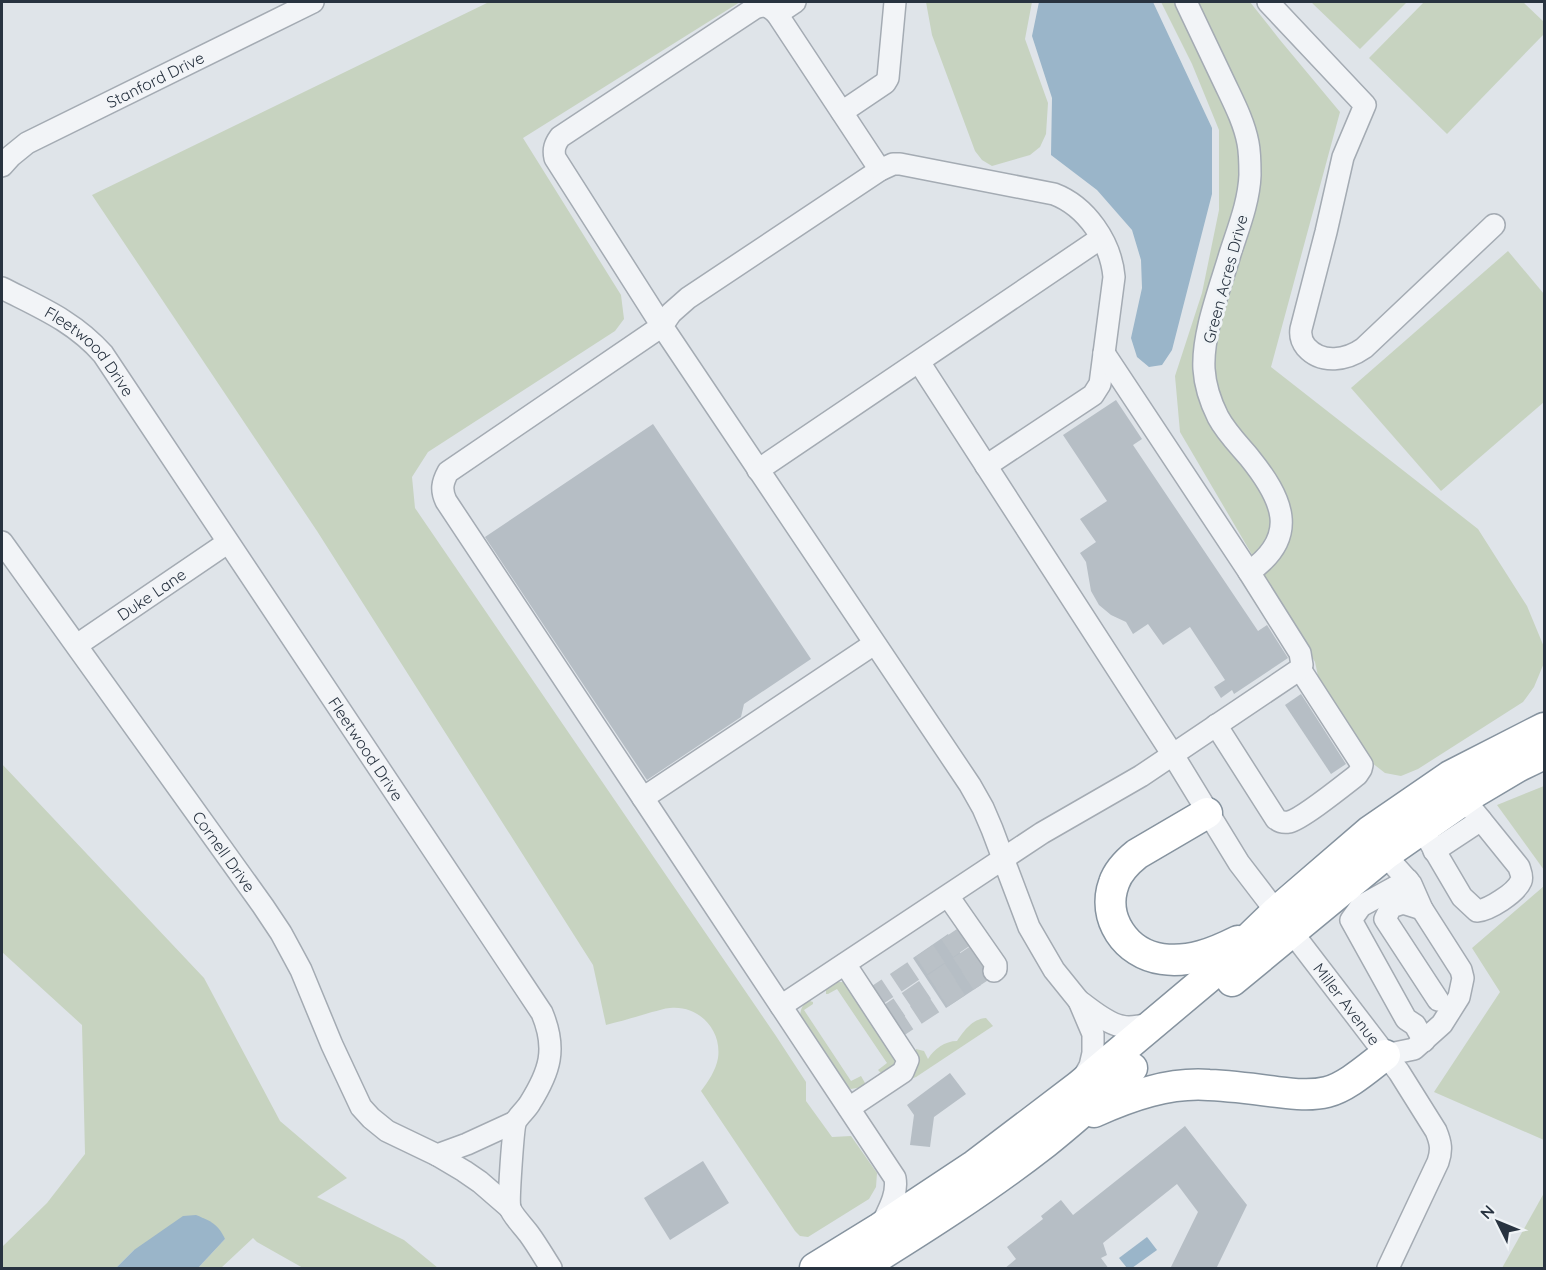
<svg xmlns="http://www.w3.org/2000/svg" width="1546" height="1270" font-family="Quicksand,sans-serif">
  <rect width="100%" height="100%" fill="#dfe4e9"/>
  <!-- green -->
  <g fill="#c7d3c0">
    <path d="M489,2H740L523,138L621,295L624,319L615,331L428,452L412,477L415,508L776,1036L806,1082V1101L832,1137L851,1136L877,1173L876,1187L869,1199L808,1237L800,1236L795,1231L701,1091C708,1082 716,1070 718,1058C722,1030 699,1005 670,1008C664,1008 658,1011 652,1012C637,1017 621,1021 606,1025L593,965L317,531L92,195Z"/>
    <path d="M926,2H1032L1025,39L1048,103L1046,134L1040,147L1030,155L992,166L982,160L975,151L932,35Z"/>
    <path d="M1161,2H1250L1280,40L1340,112L1271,367L1478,529L1527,606L1544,647V663L1534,687L1523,702L1418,769L1401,776L1385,773L1367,759L1321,690L1315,662L1180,432L1175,376L1202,293L1219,210V130L1192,64Z"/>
    <path d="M1311,2H1407L1360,49Z"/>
    <path d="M1424,2H1523L1544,22V34L1447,134L1369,58Z"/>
    <path d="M1508,251L1544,294V402L1441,491L1351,388Z"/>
    <path d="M2,764L204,978L280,1121L347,1178L317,1197L404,1240L438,1268H303L257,1242L253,1238L221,1268H198L225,1239L134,1250L116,1268H2V1247L47,1203L85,1154L82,1025L2,952Z"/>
    <path d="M1544,786V870L1497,805Z"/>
    <path d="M1544,886V1140L1434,1092L1500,992L1472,948Z"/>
    <path d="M837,982H846L896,1060C893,1067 888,1071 881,1073L878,1070L887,1063L837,989L828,994H826V989Z"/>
    <path d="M810,1001L813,1002V1004L804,1010L851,1081L861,1076L865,1083L862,1087L851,1089L843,1085L800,1020C800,1012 801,1003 810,1001Z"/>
    <path d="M986,1018L993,1026L916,1077L908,1080L916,1060V1049L924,1051L928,1059C934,1049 945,1041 957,1041C964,1031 972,1019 986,1018Z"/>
    <path d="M1544,1193V1268H1502Z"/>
  </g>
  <!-- water -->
  <g fill="#9ab5c9">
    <path d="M1039,2H1153L1212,128V194L1172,350L1162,365L1149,367L1137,357L1131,338L1142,288L1141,260L1132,230L1097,190L1051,155L1052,98L1032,36Z"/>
    <path d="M196,1215C211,1221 218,1224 225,1239L198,1268H116L134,1250L183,1216Z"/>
    <path d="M1147,1237L1157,1250L1132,1268H1127L1119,1258Z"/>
  </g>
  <!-- building -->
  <g fill="#b6bec5">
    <path d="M1116,400L1142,439L1133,445L1258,631L1267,625L1288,658L1234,694L1232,690L1221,698L1214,687L1225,680L1190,627L1163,645L1148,624L1133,634L1126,622L1111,615L1099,605L1091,591L1086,562L1080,553L1096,542L1080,519L1107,501L1063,435Z"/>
    <path d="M653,424L811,659L744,704L741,717L647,780L485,537Z"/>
    <path d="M1301,694L1346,764L1331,774L1285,705Z"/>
    <path d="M948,934L981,985L946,1008L913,958Z"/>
    <path d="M950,1073L966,1094L934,1117L930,1147L910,1145L914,1115L907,1105Z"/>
    <path d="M1185,1126L1247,1205L1216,1269H1170L1198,1212L1177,1184L1103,1243L1107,1255L1101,1258L1109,1269H1004L1016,1259L1007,1247L1043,1219L1041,1216L1061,1200L1073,1215Z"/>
    <path d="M703,1161L729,1203L670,1240L644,1198Z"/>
  </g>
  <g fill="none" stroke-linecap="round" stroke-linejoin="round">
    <!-- minor-tunnel -->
    <g stroke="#bac1c7" stroke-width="21" stroke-dasharray="21 10" stroke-linecap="butt">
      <path d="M870,1000L973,931"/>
      <path d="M882,1019L985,949"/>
      <path d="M890,1032L995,963"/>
    </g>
    <defs>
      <g id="minor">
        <path d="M1186,2C1199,29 1212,57 1225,84C1234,103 1244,122 1248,143C1250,153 1250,165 1250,175C1249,202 1238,229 1230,254C1220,288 1202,334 1204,369C1205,385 1211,403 1218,417C1226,432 1238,444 1249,457C1282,498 1301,536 1249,572"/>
        <path d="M1268,2L1365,105L1343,157L1326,232L1301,329C1300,336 1301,341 1306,347C1322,365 1347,360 1364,348L1494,225"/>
        <path d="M777,14L795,2"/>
        <path d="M842,112L885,83L888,78L895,2"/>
        <path id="s1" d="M2,166L11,156L27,143L313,2"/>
        <path id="s2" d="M2,288C39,307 74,321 103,354L542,1013C557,1049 550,1071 530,1103C526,1110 519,1115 516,1121C513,1127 508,1201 510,1208C512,1215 524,1227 529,1234C537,1245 544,1257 551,1268"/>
        <path id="s3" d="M919,362L1173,755L1239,863L1399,1072L1436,1131C1441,1143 1442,1150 1438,1162L1388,1268"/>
        <path d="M986,466L1093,395L1100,384L1114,277C1111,242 1086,206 1054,194L900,164H893L880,170L688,298L671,313L662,326L970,785L983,808L992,829L1029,927L1054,970L1079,1001L1093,1034V1053L1090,1066L1082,1080"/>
        <path d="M758,470L1101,238"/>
        <path id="s4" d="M2,542L263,906L281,933L301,970L332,1045L361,1107L371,1118L387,1131L437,1155L467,1144L515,1122"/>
        <path d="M874,644L643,798L895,1178C898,1195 888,1211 881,1226"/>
        <path id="s5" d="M77,645L227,543"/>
        <path d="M1216,725L1276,819C1280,822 1284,823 1289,822C1302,819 1344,785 1357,775L1361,769L1362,765L1300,669"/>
        <path d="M643,798L446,501C441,490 442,483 448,472L662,326L555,158C553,149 555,144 560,137L755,8C765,4 770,7 777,14L880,170"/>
        <path d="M1422,829L1462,897L1477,911C1489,910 1516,893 1521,881C1523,876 1520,871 1519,867L1464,799"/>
        <path d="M1434,851L1481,820"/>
        <path d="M1408,880L1361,906L1351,920L1406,1019L1415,1025L1424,1041"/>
        <path d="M948,896L996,965V969L994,971"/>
        <path d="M1422,909L1403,903L1391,907L1385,919L1438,1000"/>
        <path d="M845,964L908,1060L903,1072L849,1108"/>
        <path d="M1079,1001C1092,1010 1106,1023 1121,1026C1132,1029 1144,1025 1154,1023"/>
        <path d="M781,1006L1042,833L1141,776L1300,669L1302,665L1300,653L1249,572L1104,353"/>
        <path d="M1385,1055L1414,1049L1442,1024L1459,997L1463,978L1461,970L1422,909L1411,884L1385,855"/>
        <path d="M437,1155L464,1171L480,1182L510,1208"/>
      </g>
      <g id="highway">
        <path d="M1207,813L1137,854C1127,862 1118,871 1114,883C1101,918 1126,954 1162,959C1189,963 1214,953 1238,941"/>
        <path d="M1232,981L1386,854L1475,792L1519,766L1544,754"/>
        <path d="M1094,1112C1130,1096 1169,1082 1209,1085C1232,1086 1255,1089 1277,1092C1294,1094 1311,1096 1327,1092C1347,1087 1369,1067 1385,1055"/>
        <path d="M815,1268L880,1228L975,1165L1079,1086L1210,976L1276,912L1370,831L1450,776L1544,728"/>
        <path d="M860,1268C923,1229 986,1189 1045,1143C1075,1119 1104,1093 1132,1068"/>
      </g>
    </defs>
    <!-- minor casing -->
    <use href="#minor" stroke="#a4abb3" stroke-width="24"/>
    <!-- highway casing -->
    <use href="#highway" stroke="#86939f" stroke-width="33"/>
    <!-- minor -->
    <use href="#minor" stroke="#f2f4f7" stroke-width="21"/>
    <!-- highway -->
    <use href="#highway" stroke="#fff" stroke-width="30"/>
  </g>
  <g text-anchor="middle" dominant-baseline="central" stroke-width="6" stroke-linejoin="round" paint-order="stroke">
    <!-- street labels -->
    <g font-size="16" fill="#283340" stroke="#eff3f6">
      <text stroke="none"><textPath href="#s1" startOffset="177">Stanford Drive</textPath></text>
      <text transform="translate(1225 279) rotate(-75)">Green Acres Drive</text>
      <text stroke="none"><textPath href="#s2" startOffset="110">Fleetwood Drive</textPath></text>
      <text stroke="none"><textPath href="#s5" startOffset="90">Duke Lane</textPath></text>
      <text stroke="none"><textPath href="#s2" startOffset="596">Fleetwood Drive</textPath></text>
      <text stroke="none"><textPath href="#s4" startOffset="381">Cornell Drive</textPath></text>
      <text stroke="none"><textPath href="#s3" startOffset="772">Miller Avenue</textPath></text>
    </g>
  </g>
  <!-- border -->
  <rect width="1546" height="1270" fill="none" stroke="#283340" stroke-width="6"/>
  <!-- north arrow -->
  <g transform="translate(1498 1222) rotate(313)" stroke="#eff3f6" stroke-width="4.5" paint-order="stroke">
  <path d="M0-4.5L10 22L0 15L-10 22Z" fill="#283340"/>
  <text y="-9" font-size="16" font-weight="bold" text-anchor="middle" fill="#283340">N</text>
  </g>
</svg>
